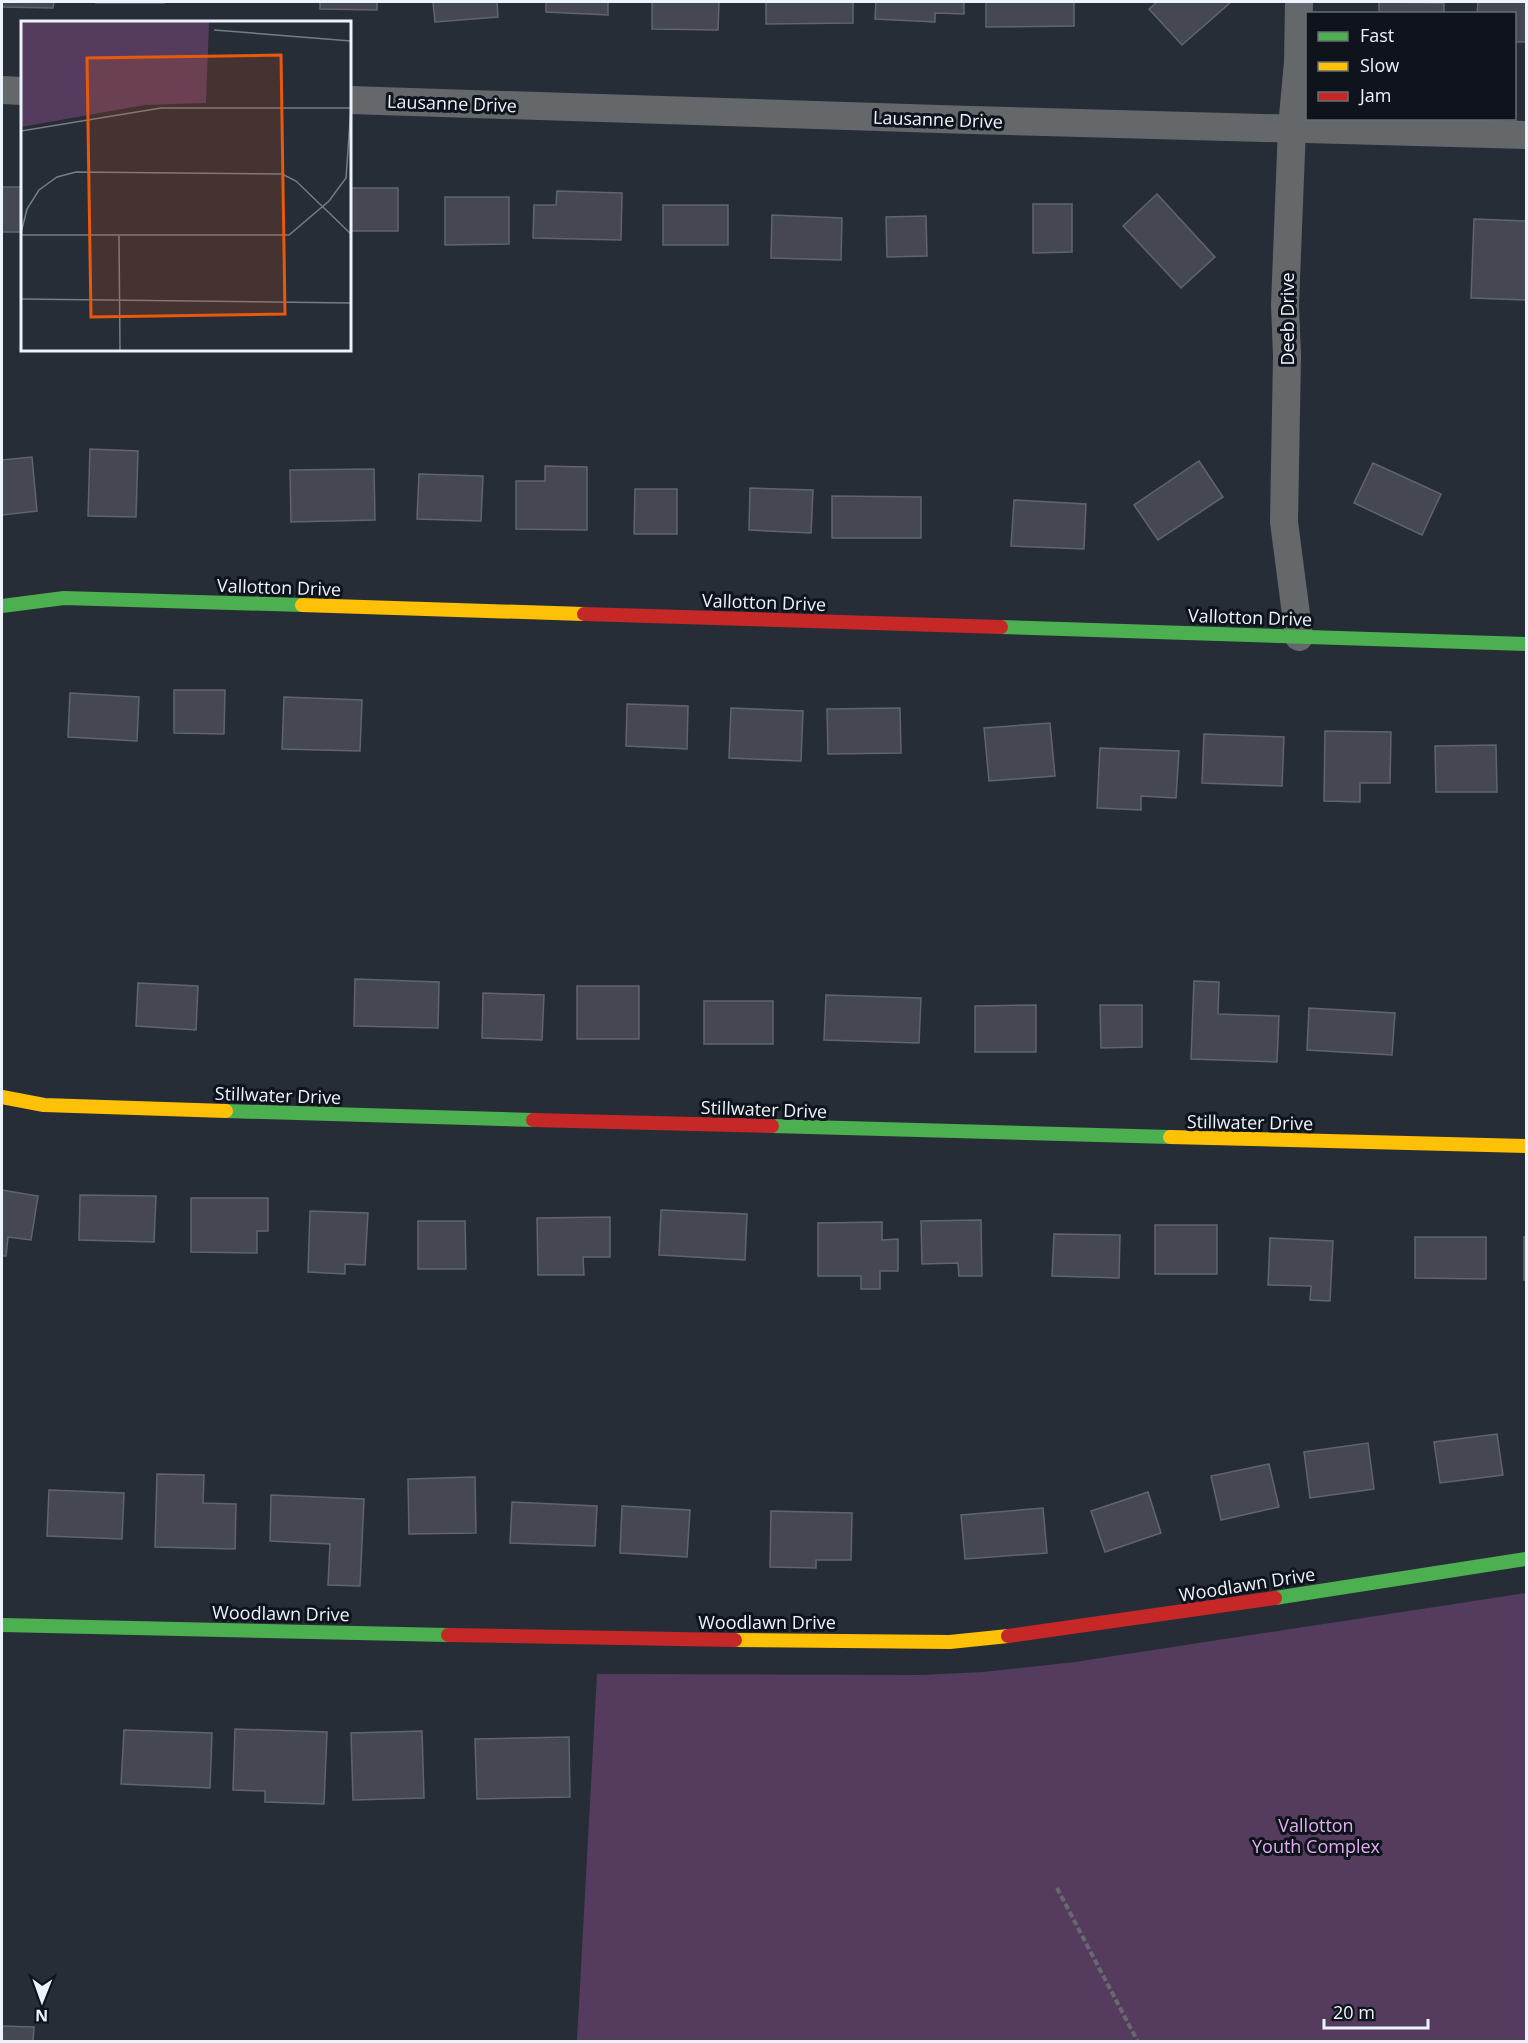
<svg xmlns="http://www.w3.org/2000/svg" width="1528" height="2043" font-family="'Open Sans',sans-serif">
  <rect width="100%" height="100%" fill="#272d37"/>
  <!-- green -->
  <path fill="#553c5e" d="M1526,1593V2041H577L597,1674L922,1675L983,1672L1075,1662Z"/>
  <!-- building -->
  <g fill="#454851" stroke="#61646d" stroke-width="1.5">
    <path d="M2,2H54L53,8L2,7Z"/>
    <rect x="96" y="2" width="68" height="1"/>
    <path d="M320,2H377V10L320,9Z"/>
    <path d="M433,2H497L498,17L435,22Z"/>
    <path d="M546,2H608V15L546,12Z"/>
    <path d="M652,2H719L718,30L652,29Z"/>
    <path d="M766,2H853V23L766,24Z"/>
    <path d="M876,2H964V14L935,13V22L875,19Z"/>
    <path d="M986,2H1074V26L986,27Z"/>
    <path d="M1157,2H1231L1182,45L1149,9Z"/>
    <path d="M1379,2L1444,3V14H1379Z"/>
    <path d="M1478,2H1526V42H1514V14H1477Z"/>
    <rect x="2" y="187" width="20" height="45"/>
    <rect x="350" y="188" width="48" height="43"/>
    <path d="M557,191L622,193L621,240L533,238L534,205H556Z"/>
    <path d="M1157,194L1215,257L1181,288L1123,226Z"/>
    <path d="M445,197H509V244L445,245Z"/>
    <path d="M1033,204H1072V252L1033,253Z"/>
    <rect x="663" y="205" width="65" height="40"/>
    <path d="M772,215L842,218L841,260L771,258Z"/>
    <path d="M926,216L927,256L887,257L886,217Z"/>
    <path d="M1474,219L1526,221V300L1471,298Z"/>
    <path d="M90,449L138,451L136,517L88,516Z"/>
    <path d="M32,457L37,511L2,515V460Z"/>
    <path d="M1199,461L1223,497L1158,540L1134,505Z"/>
    <path d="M1373,463L1441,494L1422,535L1354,503Z"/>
    <path d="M545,466L587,467V530L516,529V481H545Z"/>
    <path d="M374,469L375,520L291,522L290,470Z"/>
    <path d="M419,474L483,476L481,521L417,519Z"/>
    <path d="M750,488L813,490L811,533L749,530Z"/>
    <path d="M635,489H677V534H634Z"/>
    <path d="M832,496L921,497V538H832Z"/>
    <path d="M1014,500L1086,504L1084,549L1011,546Z"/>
    <path d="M174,690H225L224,734L174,733Z"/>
    <path d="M70,693L139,697L137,741L68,737Z"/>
    <path d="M284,697L362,700L360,751L282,749Z"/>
    <path d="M627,704L688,706L687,749L626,746Z"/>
    <path d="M731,708L803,711L801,761L729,758Z"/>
    <path d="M900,708L901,753L828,754L827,709Z"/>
    <path d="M1050,723L1055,776L989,781L984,728Z"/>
    <path d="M1325,731L1391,732L1390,783H1360V802L1324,801Z"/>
    <path d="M1204,734L1284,737L1282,786L1202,783Z"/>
    <path d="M1496,745L1497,792H1436L1435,746Z"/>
    <path d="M1100,748L1179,751L1176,798L1141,796V810L1097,808Z"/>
    <path d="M355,979L439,982L438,1028L354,1026Z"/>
    <path d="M1194,981L1219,982L1218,1014L1279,1016L1277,1062L1191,1059Z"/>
    <path d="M138,983L198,986L196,1030L136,1026Z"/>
    <rect x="577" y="986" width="62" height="53"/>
    <path d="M483,993L544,995L542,1040L482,1038Z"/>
    <path d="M826,995L921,998L919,1043L824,1040Z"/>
    <rect x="704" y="1001" width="69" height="43"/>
    <path d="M1036,1005V1052H975V1006Z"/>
    <path d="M1100,1005H1142V1047L1101,1048Z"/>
    <path d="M1309,1008L1395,1013L1392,1055L1307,1050Z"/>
    <path d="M2,1190L38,1196L31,1240L8,1237L6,1256H2Z"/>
    <path d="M80,1195L156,1196L154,1242L79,1240Z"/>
    <path d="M191,1198H268V1231H257V1253L191,1252Z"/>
    <path d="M661,1210L747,1214L745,1260L659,1255Z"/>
    <path d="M310,1211L368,1213L365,1265L345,1264V1274L308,1272Z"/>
    <path d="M610,1217V1257H583L584,1275H538L537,1218Z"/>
    <path d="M981,1220L982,1276H959L958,1263L922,1264L921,1221Z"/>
    <path d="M418,1221H465L466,1269H418Z"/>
    <path d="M882,1222V1240L898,1239V1271H880V1289H861V1276H818V1223Z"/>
    <rect x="1155" y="1225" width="62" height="49"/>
    <path d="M1054,1234L1120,1235L1119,1278L1052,1276Z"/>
    <path d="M1415,1237H1486V1279L1415,1278Z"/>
    <rect x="1524" y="1237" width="2" height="43"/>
    <path d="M1270,1238L1333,1241L1330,1301L1310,1300L1311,1286L1268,1285Z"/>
    <path d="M1497,1434L1503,1475L1440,1483L1434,1442Z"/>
    <path d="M1368,1443L1374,1489L1310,1498L1304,1452Z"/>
    <path d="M1269,1464L1279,1507L1221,1520L1211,1476Z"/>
    <path d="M157,1474L204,1475L203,1503L236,1504L235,1549L155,1547Z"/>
    <path d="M475,1477L476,1533L409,1534L408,1479Z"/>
    <path d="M49,1490L124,1493L122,1539L47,1536Z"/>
    <path d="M1148,1492L1161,1533L1105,1552L1091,1511Z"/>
    <path d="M271,1495L364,1499L360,1586L328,1585L330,1544L270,1541Z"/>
    <path d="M512,1502L597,1506L595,1546L510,1543Z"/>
    <path d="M622,1506L690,1510L687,1557L620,1553Z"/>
    <path d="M1043,1508L1047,1553L965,1559L961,1515Z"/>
    <path d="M771,1511L852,1513L851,1560H816V1568L770,1567Z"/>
    <path d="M235,1729L327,1732L324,1804L265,1802V1791L233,1790Z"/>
    <path d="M124,1730L212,1733L210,1788L121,1784Z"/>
    <path d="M422,1731L424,1798L353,1800L351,1733Z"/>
    <path d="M569,1737L570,1797L477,1799L475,1739Z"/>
    <path d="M2,2026L34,2027L33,2042H2Z"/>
  </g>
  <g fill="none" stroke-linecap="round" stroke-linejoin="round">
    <!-- path -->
    <path stroke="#666a6f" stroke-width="4" stroke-dasharray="6 3" stroke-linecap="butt" d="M1057,1888L1138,2042"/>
    <!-- street -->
    <g stroke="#64686b" stroke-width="28">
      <path d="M2,90L22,91"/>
      <path d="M350,100L970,120L1526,135"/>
      <path d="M1299,637L1284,522L1287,356L1285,305L1292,127L1298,62L1299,2"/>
    </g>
    <!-- fast -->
    <g stroke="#4caf50" stroke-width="14">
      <path d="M2,606L64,598L302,605"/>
      <path d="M1001,627L1526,644"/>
      <path d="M226,1111L533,1120"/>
      <path d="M772,1126L1170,1137"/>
      <path d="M1275,1598L1526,1559"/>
      <path d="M2,1625L448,1635"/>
    </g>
    <!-- slow -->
    <g stroke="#ffc107" stroke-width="14">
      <path d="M302,605L584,614"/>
      <path d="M2,1097L44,1105L226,1111"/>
      <path d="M1170,1137L1526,1146"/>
      <path d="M735,1640L950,1642L1008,1636"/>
    </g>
    <!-- jam -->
    <g stroke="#c62828" stroke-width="14">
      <path d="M584,614L1001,627"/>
      <path d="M533,1120L772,1126"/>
      <path d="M448,1635L735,1640"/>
      <path d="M1008,1636L1275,1598"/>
    </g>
  </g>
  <g text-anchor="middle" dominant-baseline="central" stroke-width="6" stroke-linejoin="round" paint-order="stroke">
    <!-- street labels -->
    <g font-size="18" fill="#edf3fd" stroke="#0f141c">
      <text transform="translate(452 103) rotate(2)">Lausanne Drive</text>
      <text transform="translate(938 119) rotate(2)">Lausanne Drive</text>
      <text transform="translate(1287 319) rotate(-90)">Deeb Drive</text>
      <text transform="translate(279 587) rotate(2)">Vallotton Drive</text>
      <text transform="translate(764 602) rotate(2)">Vallotton Drive</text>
      <text transform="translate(1250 617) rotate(2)">Vallotton Drive</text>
      <text transform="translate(278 1095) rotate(2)">Stillwater Drive</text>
      <text transform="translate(764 1109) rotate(2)">Stillwater Drive</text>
      <text transform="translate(1250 1122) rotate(1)">Stillwater Drive</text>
      <text transform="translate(1247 1584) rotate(-9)">Woodlawn Drive</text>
      <text transform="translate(281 1613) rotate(1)">Woodlawn Drive</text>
      <text x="767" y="1622">Woodlawn Drive</text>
    </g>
    <!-- park labels -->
    <g font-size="18" fill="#e2aef0" stroke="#0f141c">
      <text x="1316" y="1825">Vallotton<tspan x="1316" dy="21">Youth Complex</tspan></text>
    </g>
  </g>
  <!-- overview -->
  <g transform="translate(21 21)">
    <rect width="330" height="330" fill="#272d37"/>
    <path d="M0,1H188L185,82L124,84L0,106Z" fill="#553c5e"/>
    <path fill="none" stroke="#767c86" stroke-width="1.5" d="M193,9L330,20M0,110L140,87H330M0,212L6,188L18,169L36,156L55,151L261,153L275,160L330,213M0,214H268L308,180L325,157L330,87M98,215L99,329M0,278L330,282"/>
    <path fill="#e8590c" fill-opacity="0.15" stroke="#e8590c" stroke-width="3" d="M260,34L264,293L70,296L66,37Z"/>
    <rect width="330" height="330" fill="none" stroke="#edf3fd" stroke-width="3"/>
  </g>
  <!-- border -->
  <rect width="1528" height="2043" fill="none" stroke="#edf3fd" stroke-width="6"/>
  <!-- legend -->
  <rect x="1306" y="12" width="210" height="108" fill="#0f141c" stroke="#686d76" stroke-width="1.5"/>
  <rect x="1318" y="32" width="30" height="9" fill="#4caf50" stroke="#686d76" stroke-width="1.5"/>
  <text x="1360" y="42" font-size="18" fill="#edf3fd">Fast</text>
  <rect x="1318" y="62" width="30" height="9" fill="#ffc107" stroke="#686d76" stroke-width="1.5"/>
  <text x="1360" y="72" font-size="18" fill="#edf3fd">Slow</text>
  <rect x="1318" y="92" width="30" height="9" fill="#c62828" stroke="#686d76" stroke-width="1.5"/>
  <text x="1360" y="102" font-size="18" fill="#edf3fd">Jam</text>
  <!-- north arrow -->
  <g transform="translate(42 2001) rotate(181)" stroke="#0f141c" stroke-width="4.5" paint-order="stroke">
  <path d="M0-4.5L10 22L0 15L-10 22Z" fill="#edf3fd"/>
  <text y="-9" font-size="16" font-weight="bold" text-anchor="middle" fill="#edf3fd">N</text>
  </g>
  <!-- scale -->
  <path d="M1324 2019v9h104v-9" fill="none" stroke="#edf3fd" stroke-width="3"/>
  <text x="1333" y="2019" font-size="18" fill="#edf3fd" stroke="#0f141c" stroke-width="4.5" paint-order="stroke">20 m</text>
</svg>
